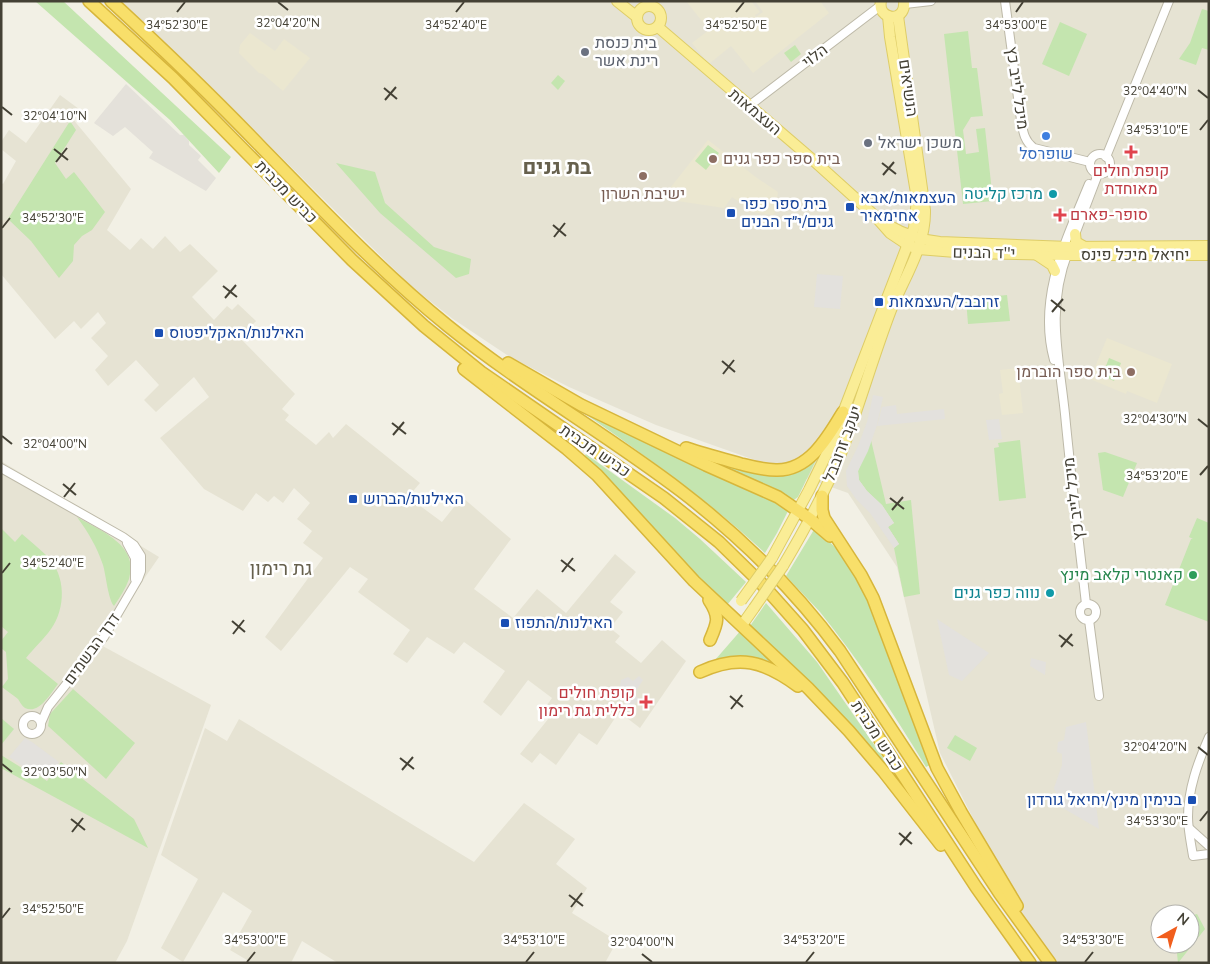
<svg xmlns="http://www.w3.org/2000/svg" width="1210" height="964" font-family="'Nunito Sans',Heebo,sans-serif">
  <rect width="100%" height="100%" fill="#f2f0e5"/>
  <!-- residential -->
  <g fill="#e6e3d3" fill-rule="evenodd">
    <path d="M119,1H1209V963H1059L1029,929L940,753L897,567L848,493L656,425L569,387L510,357L453,319L412,287L182,59ZM1160,914H1190V944H1160Z"/>
    <path d="M60,95L79,109L72,118L131,189L107,230L130,250L141,238L153,249L165,236L180,252L190,244L218,271L192,297L214,320L227,306L232,310L238,304L256,321L240,338L295,394L282,409L289,415L285,420L316,445L329,432L333,438L346,424L420,483L408,497L442,522L462,497L511,539L474,589L513,618L537,589L566,613L615,554L636,572L610,602L623,612L610,628L620,636L615,642L641,663L662,640L686,661L640,728L619,712L597,745L579,733L556,765L540,753L532,763L520,754L549,718L541,713L552,698L528,680L501,716L483,702L505,671L464,642L454,654L427,637L407,663L393,654L410,630L358,592L368,579L350,567L281,651L265,637L323,558L303,543L312,531L297,519L310,503L294,488L283,503L274,496L268,502L256,493L243,511L204,489L160,438L209,397L194,377L156,412L144,400L159,385L136,360L108,386L95,370L108,356L91,338L106,323L98,312L81,329L74,321L55,339L1,274V183L3,184L16,161L1,149V142L9,130L26,143Z"/>
    <path d="M1,461L159,557L99,644L211,705L127,941L115,963H1Z"/>
    <path d="M239,719L474,862L524,803L575,839L556,864L587,888L572,913L617,941L605,963H338L302,941L291,963H252L230,950L252,911L223,892L183,962L161,948L198,879L161,855L205,728L227,741Z"/>
  </g>
  <!-- industrial -->
  <path fill="#e4e1da" d="M126,84L180,135H184L189,141V145L201,156L198,160L216,178L206,191L149,158L153,152L125,127L113,136L94,123Z"/>
  <!-- education -->
  <g fill="#ebe7d0">
    <path d="M686,1H751L760,12L755,15L756,17L763,12L755,1H820L829,13L753,73L731,46L709,64L692,43L709,30Z"/>
    <path d="M250,33L275,51L284,39L310,58L283,91L263,74L259,73L239,53L240,45Z"/>
    <path d="M708,140L757,178L778,192L775,212L773,215L744,211V205L732,197L724,208L664,199L663,197Z"/>
    <path d="M1107,338L1172,364L1157,403L1127,391L1126,394L1090,379Z"/>
    <path d="M1018,368L1023,413L1002,415L999,394L1003,393L1000,370Z"/>
  </g>
  <!-- green -->
  <g fill="#c4e5af">
    <path d="M35,1H63L231,157L219,173L170,120Z"/>
    <path d="M1202,9L1209,11V50L1202,48L1196,65L1179,59L1190,43Z"/>
    <path d="M1060,22L1087,34L1069,76L1042,64Z"/>
    <path d="M968,31L972,68H977L983,116L971,117L963,130L966,154L979,152L976,129L985,128L993,201L963,204L944,34Z"/>
    <path d="M795,45L801,54L791,62L784,53Z"/>
    <path d="M558,75L565,81L558,90L551,83Z"/>
    <path d="M70,121L76,130L55,163L66,179L74,172L105,212L92,230L82,236L74,245L73,261L59,278L31,241L8,219Z"/>
    <path d="M708,145L719,153L706,170L695,161Z"/>
    <path d="M336,163L375,172L385,203L434,247L471,259L469,274L456,278L380,213Z"/>
    <path d="M1007,295L1010,321L968,324L966,299Z"/>
    <path d="M1109,358L1121,363L1114,381L1102,376Z"/>
    <path d="M584,410L790,507L777,533L765,553C709,501 647,457 584,413Z"/>
    <path d="M871,440L886,504L911,500L920,594L904,597L894,548L899,544L888,527L894,523L882,505L867,491L859,480L858,471Z"/>
    <path d="M1020,440L1026,498L999,501L994,448L999,447L998,443Z"/>
    <path d="M1105,452L1137,463L1123,497L1103,490L1098,453Z"/>
    <path d="M586,454L675,518L700,539L746,582L727,605L675,553L584,457Z"/>
    <path d="M712,459L795,471L816,460L798,497L791,502L712,463Z"/>
    <path d="M77,517C99,530 140,545 129,579C126,588 120,597 114,606C108,599 106,575 103,565C97,547 88,532 77,517Z"/>
    <path d="M1197,518L1209,523V622L1165,605L1191,539H1193L1189,537Z"/>
    <path d="M1,528L15,542L22,534C31,542 40,549 48,557C66,576 66,608 51,629C44,639 34,648 26,658L58,684C51,693 39,715 25,708C22,706 20,702 18,699C13,695 7,691 2,687L8,679L6,652L1,648V641L8,632L1,626Z"/>
    <path d="M815,528L842,554L851,565L876,616L930,765L926,767C894,714 859,660 820,612C809,600 797,588 786,576Z"/>
    <path d="M766,603L817,662L900,782L897,784L847,721L819,691L750,626Z"/>
    <path d="M742,629L789,674L781,671L718,663L715,660Z"/>
    <path d="M73,689L135,743L106,779L48,726L50,714Z"/>
    <path d="M1,718L14,729L1,745Z"/>
    <path d="M955,735L977,748L970,761L947,748Z"/>
    <path d="M1,755L30,773L32,771L47,781L61,762L134,819L148,848L1,768Z"/>
    <path d="M1197,914L1205,929L1178,963L1176,944H1190V916Z"/>
  </g>
  <!-- parking -->
  <g fill="#e3e1dd">
    <path d="M817,274L843,276L840,309L814,307Z"/>
    <path d="M873,395L883,397L877,425L868,451L858,471L859,480L867,491L882,505L894,523L888,527L899,544L894,548L870,513L856,499L847,486L846,471L858,446L867,422Z"/>
    <path d="M896,405L897,414L944,409L945,419L877,426L882,407Z"/>
    <path d="M999,419L1002,439L989,440L986,420Z"/>
    <path d="M937,619L989,653L962,681L949,675Z"/>
    <path d="M1031,658L1046,662L1045,675L1030,666Z"/>
    <path d="M639,676L643,680L636,691L635,695L639,699L628,712L624,709L628,702L619,693L621,680L628,677L633,681Z"/>
    <path d="M1086,722L1099,829L1061,807L1054,788L1062,765V754L1057,752L1058,742L1064,740L1066,727Z"/>
    <path d="M25,738L32,742L59,762L46,779L32,770L30,771L9,757Z"/>
  </g>
  <g fill="none" stroke-linecap="round" stroke-linejoin="round">
    <defs>
      <g id="minor">
        <path d="M1005,1L1021,120C1023,131 1024,141 1034,148L1090,162"/>
        <path d="M905,4L931,1"/>
        <path d="M749,106L880,6"/>
        <circle cx="1100" cy="164" r="10"/>
        <path d="M1106,157L1169,1"/>
        <path d="M1074,237L1098,174"/>
        <path d="M1068,252C1046,309 1059,356 1065,414C1071,478 1079,541 1086,604"/>
        <path d="M1054,360C1037,298 1066,240 1089,184"/>
        <path d="M1,468L123,537L134,545L141,556V571L138,579L104,637L48,707L41,723"/>
        <path d="M127,543L135,558V579"/>
        <circle cx="1088" cy="612" r="8"/>
        <path d="M1089,620L1099,696"/>
        <circle cx="32" cy="725" r="9"/>
        <path d="M1209,737C1198,762 1188,789 1188,817C1188,830 1191,843 1193,856L1209,854"/>
        <path d="M1190,829L1209,846"/>
      </g>
      <g id="major">
        <path d="M617,1L637,17"/>
        <path d="M881,1C879,10 884,16 893,17C901,16 905,10 904,1"/>
        <circle cx="649" cy="18" r="12"/>
        <path d="M658,27L813,160L875,216L890,233L908,245L918,249L968,253L1067,255H1209"/>
        <path d="M888,225C905,235 920,240 940,242L1070,247L1209,246"/>
        <path d="M1075,234L1076,242L1083,246"/>
        <path d="M1037,255L1052,265L1055,271"/>
        <path d="M772,558L809,490L829,449L914,228L917,199L890,37L888,16"/>
        <path d="M783,566C805,529 826,491 842,451C860,404 873,357 891,310C904,278 926,246 925,210L898,16"/>
        <path d="M742,625L754,608"/>
      </g>
      <g id="highway">
        <path d="M89,1L173,78L352,260L424,326L481,372L664,498L719,542L761,583L803,630L843,683L976,887L1030,963"/>
        <path d="M111,1C163,49 214,98 263,149C323,210 381,272 448,326C522,386 605,433 681,491C741,537 795,590 840,651L1000,894L1050,963"/>
        <path d="M508,363L581,405L706,465L778,497L810,519L830,536"/>
        <path d="M464,369L567,449L597,475L694,581L808,688L849,731L884,772L941,845"/>
        <path d="M686,448C704,454 723,459 741,464C753,467 764,470 776,470C809,471 828,437 843,412"/>
        <path d="M822,496V510L824,518L861,575L873,598L937,768L961,812L1017,906"/>
        <path d="M709,600C720,617 718,622 710,640"/>
        <path d="M700,672C739,654 764,661 798,686"/>
      </g>
    </defs>
    <!-- minor casing -->
    <use href="#minor" stroke="#bdb9a8" stroke-width="10"/>
    <!-- major casing -->
    <use href="#major" stroke="#decd67" stroke-width="12"/>
    <!-- highway casing -->
    <use href="#highway" stroke="#d7b63b" stroke-width="14"/>
    <!-- minor -->
    <use href="#minor" stroke="#fff" stroke-width="8"/>
    <!-- major -->
    <use href="#major" stroke="#faed96" stroke-width="10"/>
    <!-- highway -->
    <use href="#highway" stroke="#f8df6a" stroke-width="11"/>
    <defs>
      <g id="major-bridge">
        <path d="M741,601L772,558"/>
        <path d="M754,608L783,566"/>
      </g>
    </defs>
    <!-- major-bridge casing -->
    <use href="#major-bridge" stroke="#decd67" stroke-width="12" stroke-linecap="butt"/>
    <!-- major-bridge -->
    <use href="#major-bridge" stroke="#faed96" stroke-width="10"/>
  </g>
  <!-- ticks -->
  <path fill="none" stroke="#444135" stroke-width="2" d="M278,2L288,10M177,12L185,2M456,12L464,2M736,12L744,2M1016,12L1023,2M384,88L397,99M1198,90L1208,98M385,100L396,87M2,107L12,115M1200,130L1208,120M54,149L68,160M56,162L67,148M882,163L896,174M883,175L894,162M553,225L566,236M2,228L10,218M554,237L565,223M223,286L237,297M225,298L236,285M1051,300L1065,311M1052,312L1063,299M722,361L735,372M723,374L734,360M1198,419L1208,427M392,423L406,434M393,435L404,422M2,436L12,444M1200,475L1208,466M63,484L76,495M64,497L75,483M890,498L904,509M892,510L903,497M561,560L575,571M562,572L573,558M2,573L10,563M232,621L245,632M233,634L244,620M1059,635L1073,646M1061,647L1072,634M730,696L743,707M731,709L742,695M1198,747L1208,755M400,758L414,769M2,764L12,772M402,770L413,757M71,819L85,830M1200,821L1208,811M72,832L83,818M899,833L912,844M900,845L911,832M569,895L583,906M571,907L582,893M2,918L10,908M642,954L652,962M247,962L255,952M526,962L534,952M806,962L814,952M1085,962L1093,952"/>
  <!-- markers -->
  <g fill="#6b7280" stroke="#fff" stroke-width="2">
    <circle cx="585" cy="52" r="5"/>
    <circle cx="868" cy="143" r="5"/>
  </g>
  <circle fill="#3f7fe0" stroke="#fff" stroke-width="2" cx="1046" cy="136" r="5"/>
  <g fill="#e0444e" stroke="#fff" stroke-width="2">
    <path d="M1128.5 144.5h5v5h5v5h-5v5h-5v-5h-5v-5h5z"/>
    <path d="M1057.5 207.5h5v5h5v5h-5v5h-5v-5h-5v-5h5z"/>
    <path d="M643.5 694.5h5v5h5v5h-5v5h-5v-5h-5v-5h5z"/>
  </g>
  <g fill="#8d6e63" stroke="#fff" stroke-width="2">
    <circle cx="713" cy="159" r="5"/>
    <circle cx="643" cy="176" r="5"/>
    <circle cx="1131" cy="372" r="5"/>
  </g>
  <g fill="#0f9aa8" stroke="#fff" stroke-width="2">
    <circle cx="1053" cy="194" r="5"/>
    <circle cx="1050" cy="593" r="5"/>
  </g>
  <g fill="#1a4fb4" stroke="#fff" stroke-width="2">
    <rect x="845" y="202" width="10" height="10" rx="2.5"/>
    <rect x="726" y="208" width="10" height="10" rx="2.5"/>
    <rect x="874" y="297" width="10" height="10" rx="2.5"/>
    <rect x="154" y="328" width="10" height="10" rx="2.5"/>
    <rect x="348" y="494" width="10" height="10" rx="2.5"/>
    <rect x="500" y="618" width="10" height="10" rx="2.5"/>
    <rect x="1187" y="795" width="10" height="10" rx="2.5"/>
  </g>
  <circle fill="#2e9e5b" stroke="#fff" stroke-width="2" cx="1193" cy="575" r="5"/>
  <g text-anchor="middle" dominant-baseline="central" stroke-width="5" stroke-linejoin="round" paint-order="stroke">
    <!-- worship labels -->
    <g font-size="16" fill="#5b616d" stroke="#fff" text-anchor="start">
      <text x="595" y="43">בית כנסת<tspan x="595" dy="18">רינת אשר</tspan></text>
      <text x="878" y="143">משכן ישראל</text>
    </g>
    <!-- street labels -->
    <g font-size="16" fill="#444135" stroke="#fff">
      <text transform="translate(815 56) rotate(-37)">הלוי</text>
      <text transform="translate(908 88) rotate(82)">הנשיאים</text>
      <text transform="translate(1017 88) rotate(82)">מיכל לייב כץ</text>
      <text transform="translate(755 112) rotate(40)">העצמאות</text>
      <text transform="translate(286 192) rotate(46)">כביש מכבית</text>
      <text transform="translate(984 253) rotate(1)">י''ד הבנים</text>
      <text x="1135" y="255">יחיאל מיכל פינס</text>
      <text transform="translate(843 444) rotate(-69)">יעקב זרובבל</text>
      <text transform="translate(595 451) rotate(34)">כביש מכבית</text>
      <text transform="translate(1074 499) rotate(-97)">מיכל לייב כץ</text>
      <text transform="translate(92 649) rotate(-54)">דרך הבשמים</text>
      <text transform="translate(877 736) rotate(57)">כביש מכבית</text>
    </g>
    <!-- shop labels -->
    <g font-size="16" fill="#366cbe" stroke="#fff">
      <text x="1046" y="154">שופרסל</text>
    </g>
    <!-- education labels -->
    <g font-size="16" fill="#785e54" stroke="#fff" text-anchor="start">
      <text x="723" y="159">בית ספר כפר גנים</text>
      <text x="643" y="194" text-anchor="middle">ישיבת השרון</text>
      <text x="1121" y="372" text-anchor="end">בית ספר הוברמן</text>
    </g>
    <!-- health labels -->
    <g font-size="16" fill="#be3a42" stroke="#fff">
      <text x="1131" y="171">קופת חולים<tspan x="1131" dy="18">מאוחדת</tspan></text>
      <text x="1070" y="215" text-anchor="start">סופר-פארם</text>
      <text x="635" y="693" text-anchor="end">קופת חולים<tspan x="635" dy="18">כללית גת רימון</tspan></text>
    </g>
    <!-- culture labels -->
    <g font-size="16" fill="#0d838f" stroke="#fff" text-anchor="end">
      <text x="1043" y="194">מרכז קליטה</text>
      <text x="1040" y="593">נווה כפר גנים</text>
    </g>
    <!-- transit labels -->
    <g font-size="16" fill="#164399" stroke="#fff" text-anchor="start">
      <text x="860" y="198">העצמאות/אבא<tspan x="860" dy="18">אחימאיר</tspan></text>
      <text x="741" y="204">בית ספר כפר<tspan x="741" dy="18">גנים/י״ד הבנים</tspan></text>
      <text x="889" y="302">זרובבל/העצמאות</text>
      <text x="169" y="333">האילנות/האקליפטוס</text>
      <text x="363" y="499">האילנות/הברוש</text>
      <text x="515" y="623">האילנות/התפוז</text>
      <text x="1182" y="800" text-anchor="end">בנימין מינץ/יחיאל גורדון</text>
    </g>
    <!-- leisure labels -->
    <g font-size="16" fill="#27864d" stroke="#fff" text-anchor="end">
      <text x="1183" y="575">קאנטרי קלאב מינץ</text>
    </g>
    <!-- quarter labels -->
    <g font-size="19" fill="#66604d" stroke="#fff">
      <text x="281" y="569">גת רימון</text>
    </g>
    <!-- district labels -->
    <g font-size="21" font-weight="bold" fill="#66604d" stroke="#fff">
      <text x="557" y="167">בת גנים</text>
    </g>
  </g>
  <g font-size="12" text-anchor="middle" fill="#444135" stroke="#fff" stroke-width="5" stroke-linejoin="round" paint-order="stroke">
    <text x="288" y="27">32°04'20"N</text>
    <text x="456" y="29">34°52'40"E</text>
    <text x="736" y="29">34°52'50"E</text>
    <text x="1016" y="29">34°53'00"E</text>
    <text x="177" y="29">34°52'30"E</text>
    <text x="1155" y="95">32°04'40"N</text>
    <text x="55" y="120">32°04'10"N</text>
    <text x="1157" y="134">34°53'10"E</text>
    <text x="53" y="222">34°52'30"E</text>
    <text x="1155" y="423">32°04'30"N</text>
    <text x="55" y="448">32°04'00"N</text>
    <text x="1157" y="480">34°53'20"E</text>
    <text x="53" y="567">34°52'40"E</text>
    <text x="1155" y="751">32°04'20"N</text>
    <text x="55" y="776">32°03'50"N</text>
    <text x="1157" y="825">34°53'30"E</text>
    <text x="53" y="913">34°52'50"E</text>
    <text x="255" y="944">34°53'00"E</text>
    <text x="534" y="944">34°53'10"E</text>
    <text x="814" y="944">34°53'20"E</text>
    <text x="1093" y="944">34°53'30"E</text>
    <text x="642" y="946">32°04'00"N</text>
  </g>
  <!-- border -->
  <rect width="1210" height="964" fill="none" stroke="#444135" stroke-width="5"/>
  <!-- north arrow -->
  <g transform="translate(1175 929) rotate(39)"><circle r="24" fill="#ffffff" stroke="#b4b3ae"/>
  <path d="M0-4L9 19L0 12L-9 19Z" fill="#f15e1d"/>
  <text y="-8" font-size="14" font-weight="bold" text-anchor="middle" fill="#444135">N</text>
  </g>
</svg>
